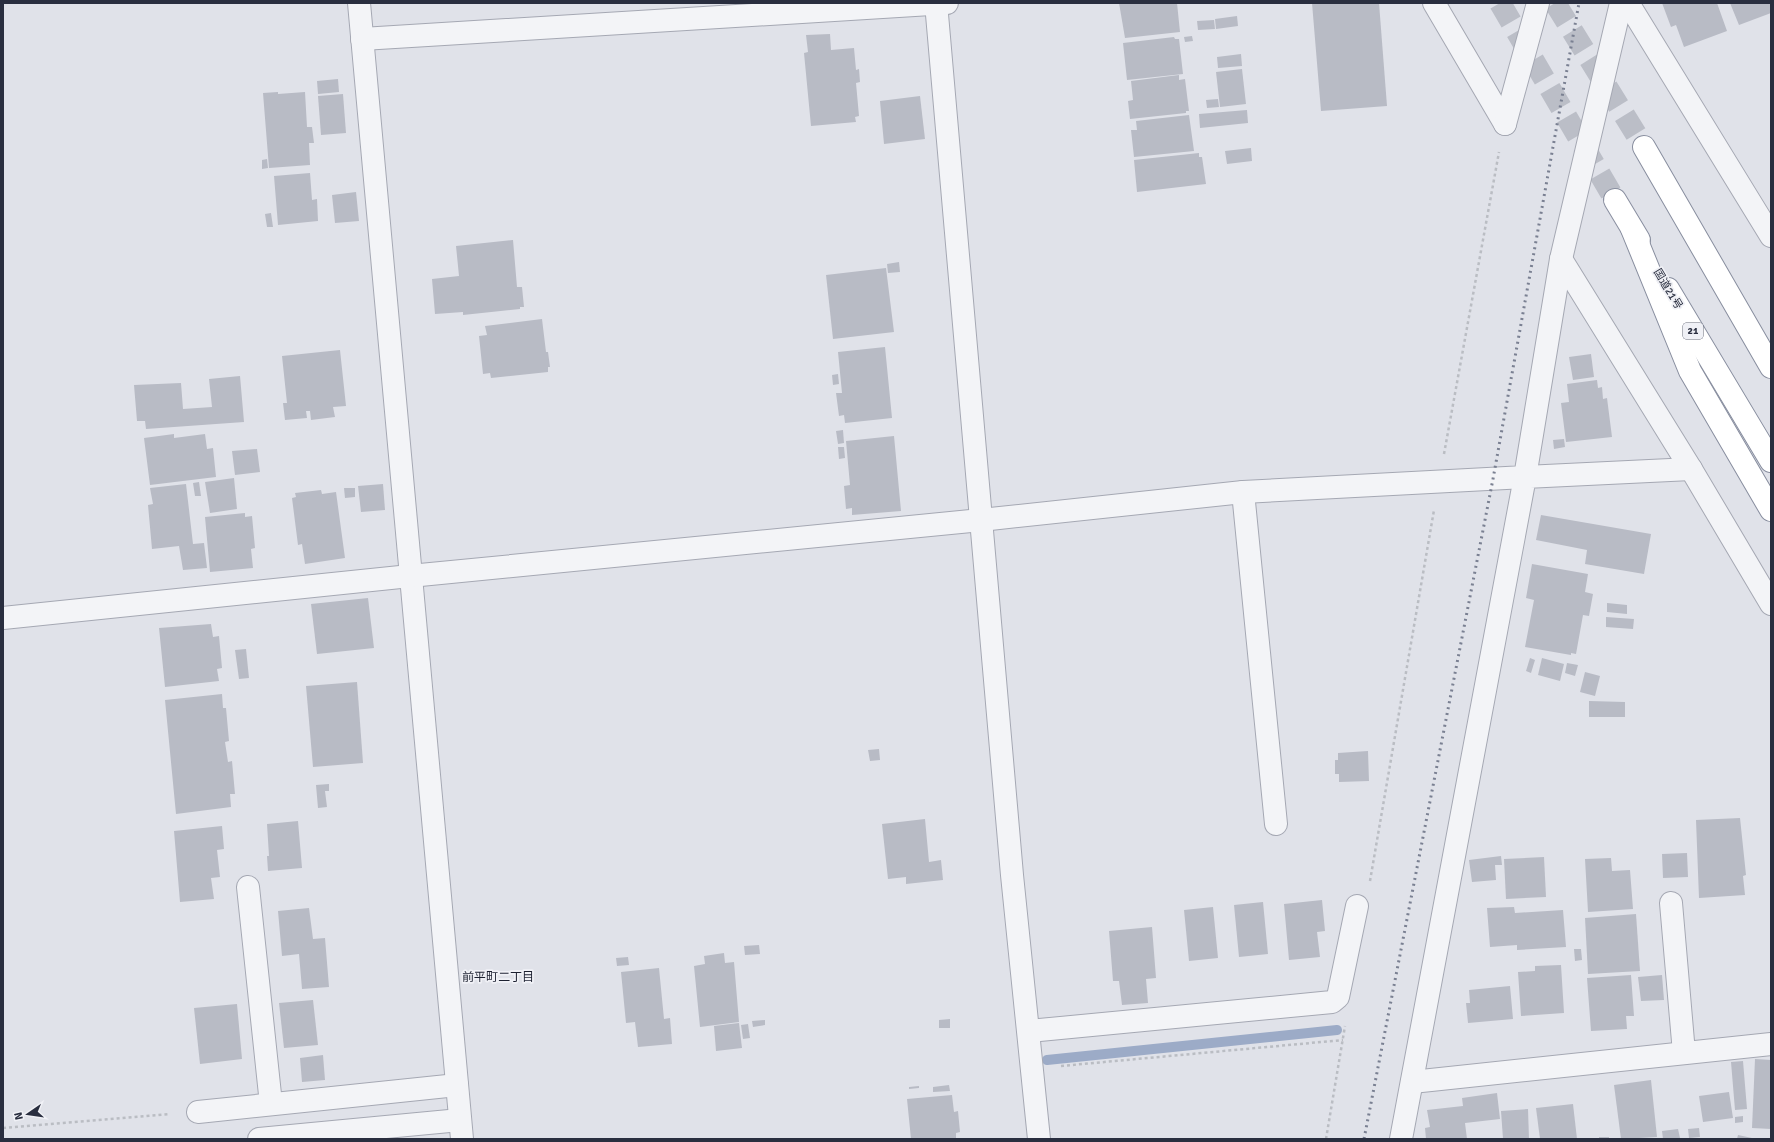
<svg xmlns="http://www.w3.org/2000/svg" width="1774" height="1142" font-family="Signika,'Noto Sans JP',sans-serif">
  <rect width="100%" height="100%" fill="#e0e2e9"/>
  <g fill="none" stroke-linecap="round" stroke-linejoin="round">
    <!-- stream -->
    <path stroke="#9cabc7" stroke-width="10" d="M1047,1060L1337,1030"/>
  </g>
  <!-- building -->
  <g fill="#b8bbc5">
    <path d="M1119,3H1177L1180,32L1125,38Z"/>
    <path d="M1312,3H1379L1387,106L1321,111Z"/>
    <path d="M1662,3H1717L1727,31L1684,47L1676,25L1671,27Z"/>
    <path d="M1730,3H1771V13L1739,25Z"/>
    <path d="M1237,16L1238,26L1216,29L1215,19Z"/>
    <path d="M1214,20L1215,29L1198,30L1197,21Z"/>
    <path d="M830,34L831,50L854,48L856,70L859,69L860,82L856,83L859,116L855,117L856,122L811,126L804,53L808,52L806,35Z"/>
    <path d="M1192,36L1193,41L1185,42L1184,37Z"/>
    <path d="M1174,37L1175,39H1179L1183,74L1127,80L1123,43Z"/>
    <path d="M1241,54L1242,66L1218,68L1217,57Z"/>
    <path d="M1242,69L1246,104L1220,107L1216,72Z"/>
    <path d="M1179,75V80L1185,79L1189,111H1186V113L1130,119L1128,101L1133,100L1131,81Z"/>
    <path d="M338,79L339,92L318,94L317,81Z"/>
    <path d="M278,92V94L305,92L307,127H312L314,143H309L310,165L269,168L263,93Z"/>
    <path d="M343,94L346,133L321,135L318,96Z"/>
    <path d="M920,96L925,139L884,144L880,101Z"/>
    <path d="M1218,99L1219,107L1207,108L1206,100Z"/>
    <path d="M1247,110L1248,123L1200,128L1199,114Z"/>
    <path d="M1189,115L1194,151L1134,157L1131,130H1137L1136,121Z"/>
    <path d="M1251,148L1252,161L1227,164L1225,151Z"/>
    <path d="M1199,153V157H1202L1206,184L1137,192L1134,160Z"/>
    <path d="M267,159L268,168L262,169V160Z"/>
    <path d="M310,173L312,200L317,199L318,221L278,225L274,176Z"/>
    <path d="M356,192L359,221L335,223L332,195Z"/>
    <path d="M271,213L273,227H267L265,214Z"/>
    <path d="M513,240L517,287H522L524,307H520V309L463,315V312L435,314L432,279L459,276L456,246Z"/>
    <path d="M899,262L900,272L888,273L887,264Z"/>
    <path d="M886,268L894,332L833,339L826,275Z"/>
    <path d="M542,319L546,352H548L550,367H548V372L491,378L490,373L483,374L479,336L487,335L485,326Z"/>
    <path d="M885,347L892,418L845,423L844,415L839,416L836,393H842L838,352Z"/>
    <path d="M340,350L346,406L333,407L335,417L311,420L310,411H306L307,418L285,420L283,403H287L282,356Z"/>
    <path d="M1591,354L1594,377L1573,380L1569,357Z"/>
    <path d="M838,374L839,384L833,385L832,375Z"/>
    <path d="M240,376L244,422L146,429L145,421H137L134,385L181,383L183,409L212,407L209,379Z"/>
    <path d="M1597,380L1598,388L1602,387L1603,399L1607,398L1612,437L1566,442L1561,403L1569,402L1567,384Z"/>
    <path d="M843,430L844,443L838,444L836,431Z"/>
    <path d="M174,434V438L205,434L207,449L213,448L216,477L150,485L144,438Z"/>
    <path d="M894,436L901,511L852,515V508L846,509L844,486L850,485L846,441Z"/>
    <path d="M1564,439L1565,447L1554,449L1553,440Z"/>
    <path d="M838,447H844L845,458L839,459Z"/>
    <path d="M257,449L260,472L235,475L232,451Z"/>
    <path d="M234,478L237,509L210,513L205,482Z"/>
    <path d="M199,482L201,496H195L193,483Z"/>
    <path d="M186,484L193,544L204,543L207,568L183,570L179,546L152,549L148,505L153,504L150,488Z"/>
    <path d="M383,484L385,510L361,512L358,486Z"/>
    <path d="M344,488H355V497L345,498Z"/>
    <path d="M321,490L322,494L336,492L345,558L305,564L302,544L298,545L292,498L296,497L295,493Z"/>
    <path d="M245,513V517L252,516L255,548L251,549L253,568L210,572L205,517Z"/>
    <path d="M1541,515L1651,534L1644,574L1585,564L1587,550L1536,540Z"/>
    <path d="M1532,564L1588,574L1585,592L1593,594L1589,616L1583,615L1576,654L1571,653V655L1525,647L1534,600L1526,598Z"/>
    <path d="M368,598L374,648L317,654L311,604Z"/>
    <path d="M1607,603L1627,605V614L1607,612Z"/>
    <path d="M1606,617L1634,619L1633,629L1606,627Z"/>
    <path d="M211,624L213,637L219,636L222,668L217,669L219,681L165,687L159,628Z"/>
    <path d="M246,649L249,678L239,679L235,650Z"/>
    <path d="M1530,658L1535,660L1531,673L1526,671Z"/>
    <path d="M1542,658L1564,664L1560,681L1538,675Z"/>
    <path d="M1567,663L1578,665L1575,676L1565,673Z"/>
    <path d="M1585,672L1600,676L1595,696L1580,692Z"/>
    <path d="M357,682L363,763L313,767L306,686Z"/>
    <path d="M222,694L223,708H226L229,741L225,742L228,762L232,761L235,794H230L231,807L176,814L165,700Z"/>
    <path d="M1589,701L1625,702V717H1589Z"/>
    <path d="M879,749L880,760L870,761L868,750Z"/>
    <path d="M1368,751L1369,781L1339,782V774H1335V760H1338V753Z"/>
    <path d="M329,784V791H325L327,807L318,808L316,785Z"/>
    <path d="M1740,818L1746,875L1743,876L1745,895L1699,898L1696,820Z"/>
    <path d="M925,819L929,862L941,860L943,880L906,884V877L888,879L882,824Z"/>
    <path d="M298,821L302,868L268,871L267,856H269L267,824Z"/>
    <path d="M222,826L224,849L217,850L220,877L211,878L214,899L180,902L174,831Z"/>
    <path d="M1687,853L1688,877L1663,878L1662,854Z"/>
    <path d="M1501,856L1502,865H1495L1496,880L1472,882L1469,860Z"/>
    <path d="M1544,857L1546,897L1506,899L1504,859Z"/>
    <path d="M1611,858L1612,871L1630,870L1633,909L1588,912L1585,859Z"/>
    <path d="M1322,900L1325,931L1317,932L1320,957L1289,960L1284,904Z"/>
    <path d="M1263,902L1268,954L1239,957L1234,905Z"/>
    <path d="M1213,907L1218,958L1189,961L1184,910Z"/>
    <path d="M1514,907L1515,913L1563,910L1566,947L1517,950V945L1490,947L1487,908Z"/>
    <path d="M309,908L313,939L325,938L329,987L302,989L299,954L282,956L278,911Z"/>
    <path d="M1636,914L1640,971L1588,974L1585,918Z"/>
    <path d="M1152,927L1156,978L1146,979L1148,1003L1122,1005L1119,981H1113L1109,931Z"/>
    <path d="M759,945L760,954L745,955L744,946Z"/>
    <path d="M1574,949H1581L1582,960L1575,961Z"/>
    <path d="M724,953L725,963L734,962L739,1022L700,1027L694,966L705,964L704,956Z"/>
    <path d="M628,957L629,965L617,966L616,958Z"/>
    <path d="M1561,965L1564,1013L1521,1016L1518,972L1535,971V966Z"/>
    <path d="M659,968L664,1019L670,1018L672,1044L638,1047L635,1022L626,1023L621,972Z"/>
    <path d="M1631,975L1634,1016H1626L1627,1029L1591,1031L1587,978Z"/>
    <path d="M1662,975L1664,1000L1641,1001L1638,977Z"/>
    <path d="M1510,986L1513,1019L1468,1023L1466,1003H1470L1469,990Z"/>
    <path d="M313,1000L318,1045L284,1048L279,1003Z"/>
    <path d="M237,1004L242,1059L200,1064L194,1008Z"/>
    <path d="M950,1019V1028H939V1020Z"/>
    <path d="M765,1020V1025L753,1027L752,1021Z"/>
    <path d="M739,1023L742,1048L716,1051L714,1026Z"/>
    <path d="M748,1024L750,1038L743,1039L741,1025Z"/>
    <path d="M323,1055L325,1080L302,1082L300,1058Z"/>
    <path d="M1755,1059L1771,1060V1129L1752,1128Z"/>
    <path d="M1743,1061L1747,1109L1735,1110L1731,1062Z"/>
    <path d="M1651,1080L1657,1137L1621,1139L1614,1085Z"/>
    <path d="M949,1085L950,1091L933,1092V1087Z"/>
    <path d="M919,1086V1088L909,1089V1087Z"/>
    <path d="M1729,1092L1733,1118L1703,1122L1699,1096Z"/>
    <path d="M1497,1093L1500,1119L1465,1123L1467,1139H1426L1425,1128L1430,1127L1427,1110L1463,1106L1462,1098Z"/>
    <path d="M952,1095L954,1112L958,1111L960,1132L956,1133V1139H911L907,1099Z"/>
    <path d="M1573,1104L1577,1139H1540L1536,1108Z"/>
    <path d="M1528,1109L1529,1139H1503L1501,1111Z"/>
    <path d="M1743,1116V1122L1735,1123V1117Z"/>
    <path d="M1699,1128L1700,1137L1689,1138L1688,1129Z"/>
    <path d="M1678,1129L1680,1138L1663,1139L1662,1131Z"/>
    <path d="M1738,1135L1752,1138V1139H1737Z"/>
    <rect x="1599" y="1137" width="10" height="2"/>
  </g>
  <g fill="none" stroke-linecap="round" stroke-linejoin="round">
    <!-- highway-tunnel -->
    <g stroke="#bbbec7" stroke-width="22" stroke-dasharray="22 11" stroke-linecap="butt">
      <path d="M1500,3L1615,200"/>
      <path d="M1555,3L1644,147"/>
    </g>
    <defs>
      <g id="minor">
        <path d="M359,3L462,1139"/>
        <path d="M936,3L1012,875L1039,1139"/>
        <path d="M1434,3L1505,124"/>
        <path d="M1628,3L1771,236"/>
        <path d="M362,39L947,3"/>
        <path d="M1505,124L1538,3"/>
        <path d="M1561,259L1691,469L1771,604"/>
        <path d="M1243,492L1276,824"/>
        <path d="M3,618L410,576L981,520L1243,492L1525,477L1561,259L1621,3"/>
        <path d="M248,887L271,1104"/>
        <path d="M1671,903L1684,1053"/>
        <path d="M1029,1031L1332,1002L1338,997L1357,906"/>
        <path d="M1412,1082L1771,1044"/>
        <path d="M198,1112L457,1085"/>
        <path d="M259,1139L460,1120"/>
        <path d="M1401,1139L1525,477L1691,469"/>
      </g>
      <g id="highway">
        <path d="M1644,147L1771,367"/>
        <path d="M1615,200L1639,240"/>
        <path d="M1632,229L1690,371L1771,510"/>
        <path d="M1668,289L1771,461"/>
      </g>
    </defs>
    <!-- minor casing -->
    <use href="#minor" stroke="#a5a8b3" stroke-width="24"/>
    <!-- highway casing -->
    <use href="#highway" stroke="#888e9f" stroke-width="24"/>
    <!-- path -->
    <g stroke="#babdc3" stroke-width="2.5" stroke-dasharray="3 3" stroke-linecap="butt">
      <path d="M1444,454L1499,152"/>
      <path d="M1370,881L1434,510"/>
      <path d="M1061,1066L1343,1040"/>
      <path d="M3,1128L170,1114"/>
      <path d="M1326,1139L1345,1026"/>
    </g>
    <!-- minor -->
    <use href="#minor" stroke="#f3f4f7" stroke-width="22"/>
    <!-- highway -->
    <use href="#highway" stroke="#fff" stroke-width="22"/>
    <!-- rail -->
    <path stroke="#7a8092" stroke-width="3" stroke-dasharray="2 4" stroke-linecap="butt" d="M1364,1139L1493,479L1579,3"/>
  </g>
  <g text-anchor="middle" dominant-baseline="central" stroke-width="3.5" stroke-linejoin="round" paint-order="stroke">
    <!-- shield labels -->
    <rect fill="#f0f1f6" stroke="#656876" stroke-width="1" x="1683" y="323" width="20" height="16" rx="3"/>
    <g font-size="10" font-weight="bold" fill="#292e3f">
      <text x="1693" y="331">21</text>
    </g>
    <!-- street labels -->
    <g font-size="11" fill="#292e3f" stroke="#f0f1f6">
      <text transform="translate(1668 289) rotate(59)">国道21号</text>
    </g>
    <!-- neighbourhood labels -->
    <g font-size="12" fill="#1c2030" stroke="#f0f1f6">
      <text x="498" y="977">前平町二丁目</text>
    </g>
  </g>
  <!-- border -->
  <rect width="1774" height="1142" fill="none" stroke="#292e3f" stroke-width="8"/>
  <!-- north arrow -->
  <g transform="translate(28 1114) rotate(257)" stroke="#f0f1f6" stroke-width="3" paint-order="stroke">
  <path d="M0-3L7 15L0 10L-7 15Z" fill="#292e3f"/>
  <text y="-6" font-size="11" font-weight="bold" text-anchor="middle" fill="#292e3f">N</text>
  </g>
</svg>
